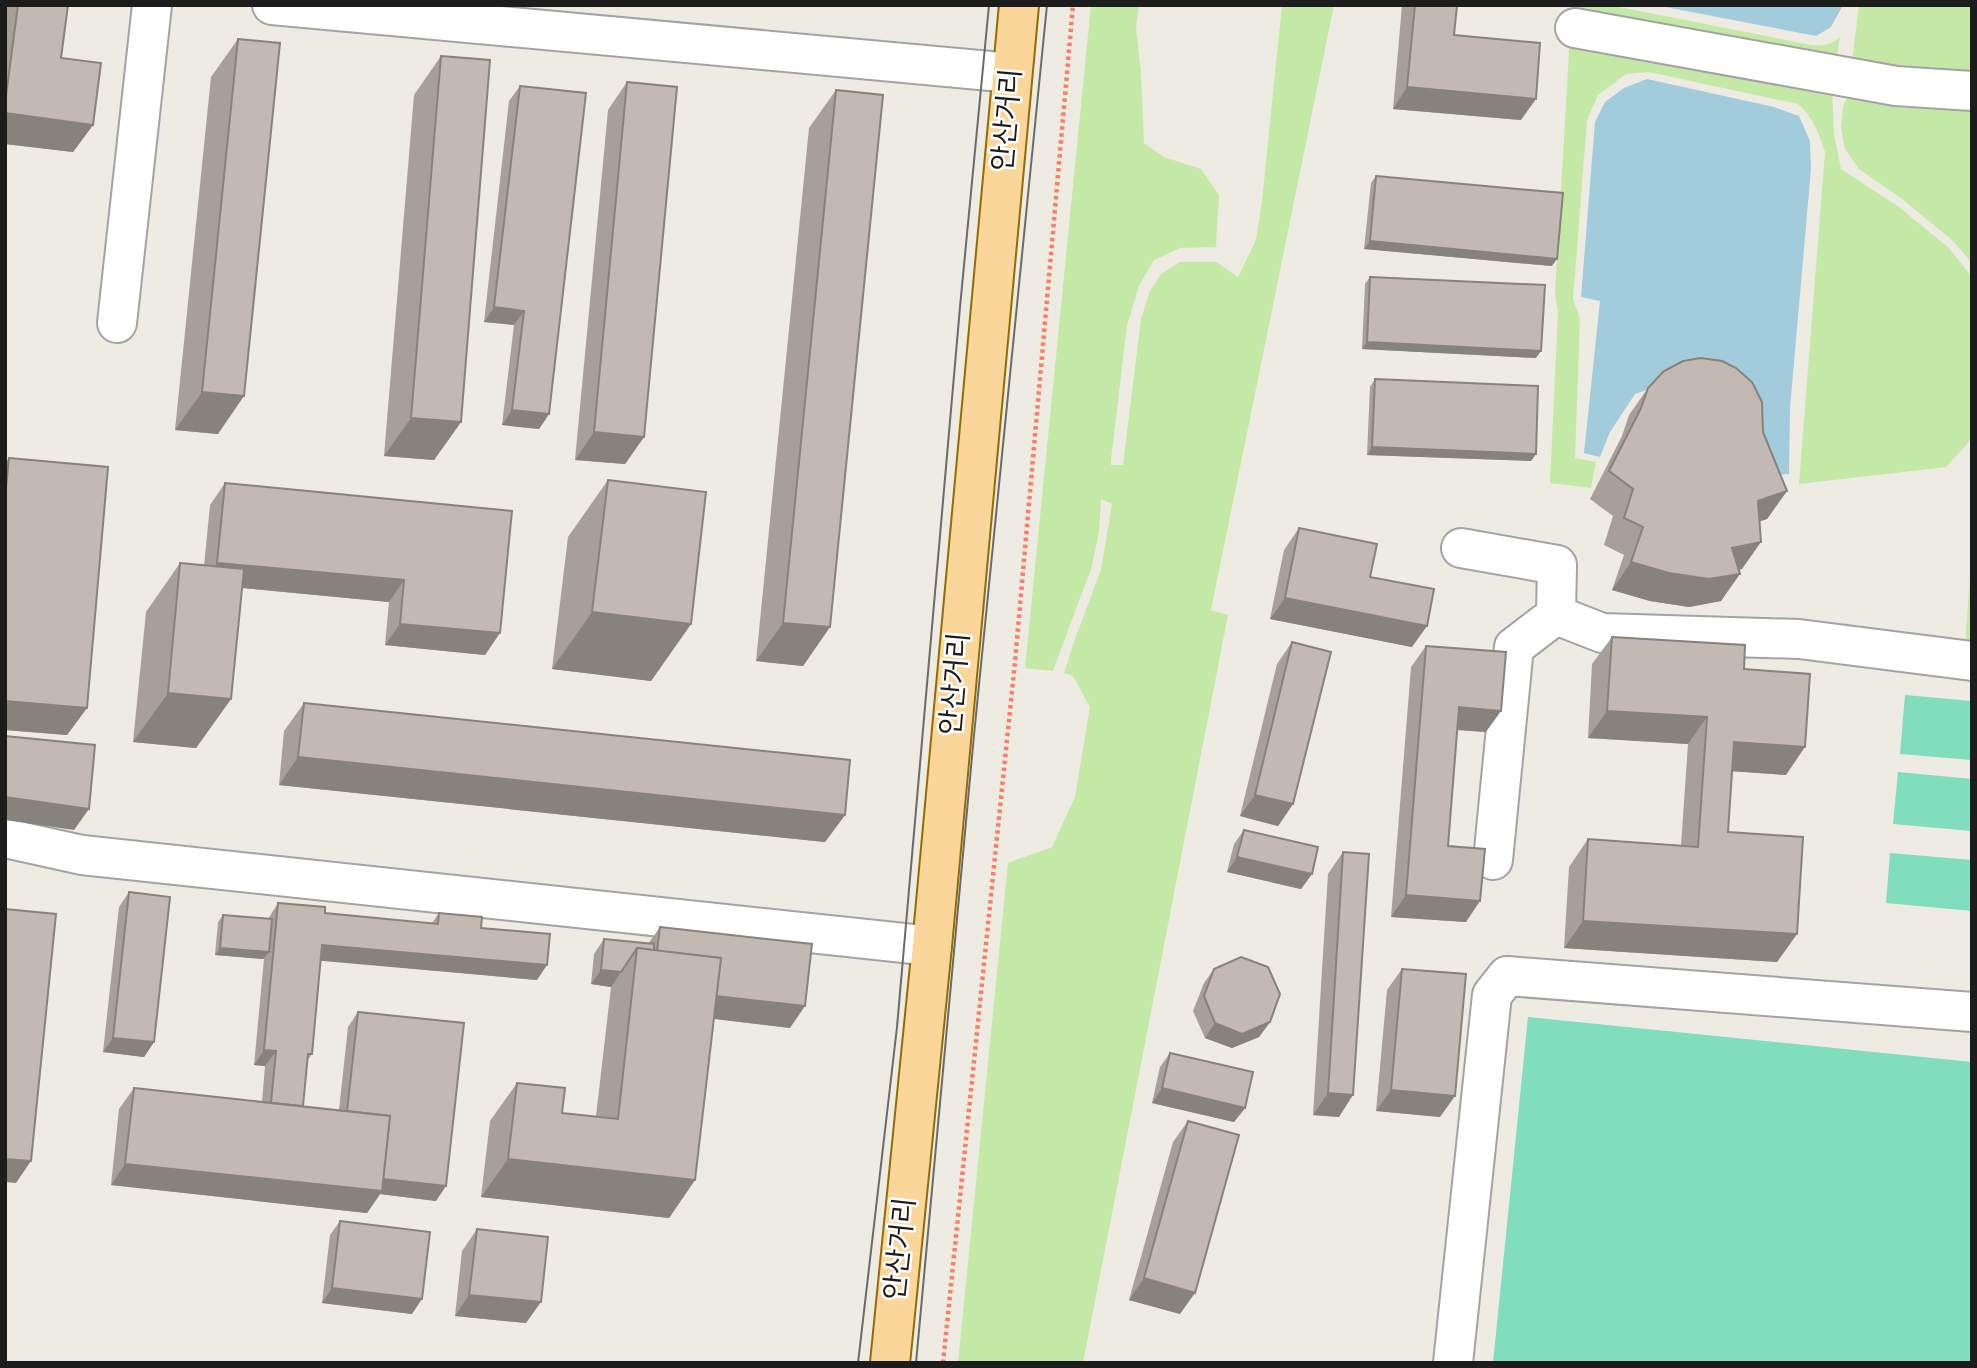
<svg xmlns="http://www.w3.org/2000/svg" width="1977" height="1368" font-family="'Alegreya Sans','Noto Sans KR',sans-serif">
  <rect width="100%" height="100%" fill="#eeebe2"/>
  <!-- grass -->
  <g fill="#c4e9a7">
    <path d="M1091,5H1139L1136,27L1141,73L1144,143L1164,157L1201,169L1219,195L1216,247L1180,248L1154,260L1139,286L1127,325L1111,460V465H1123L1141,319L1150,291L1161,274L1180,262H1216L1238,277L1256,240L1262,201L1282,5H1334L1211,610L1228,615L1083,1363H958L1008,863L1052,847L1075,797L1090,707L1073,676L1064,673L1075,639L1101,570L1112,504L1101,499L1099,532L1092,566L1053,671L1025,668Z"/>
    <path d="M1571,5H1609L1811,45C1823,46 1831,45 1840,37L1835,65L1570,14Z"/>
    <path d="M1859,5H1972V74L1852,63Z"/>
    <path d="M1570,34L1832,87L1834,134L1841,169L1899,207L1949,248L1972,277V436L1967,444L1946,467L1799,484L1825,152C1819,133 1813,117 1798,104L1649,72L1626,74L1598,95L1587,120L1573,299L1580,319L1575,458L1596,462L1591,488L1550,483L1558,312L1555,293Z"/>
    <path d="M1852,88L1972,102V263L1952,240L1901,198L1859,169L1845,149L1841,129L1843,106Z"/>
    <path d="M1972,548V649L1966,643V633Z"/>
  </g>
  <!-- pitch -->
  <g fill="#80ddbe">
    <path d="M1905,695L1972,701V760L1900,754Z"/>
    <path d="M1898,772L1972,779V831L1893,824Z"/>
    <path d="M1890,853L1972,860V911L1886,903Z"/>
    <path d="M1528,1017L1972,1062V1363H1493Z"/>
  </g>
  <!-- water -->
  <g fill="#a2ccdc">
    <path d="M1655,5H1843L1831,27L1816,36Z"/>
    <path d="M1647,79L1774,107L1799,116L1810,141L1811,169L1790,408L1789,474L1758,477L1672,381L1635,394L1610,432L1600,457L1584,453L1600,301L1581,297L1595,122L1605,102L1624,88Z"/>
  </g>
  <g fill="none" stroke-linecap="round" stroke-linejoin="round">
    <defs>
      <g id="minor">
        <path d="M272,5L1012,73"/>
        <path d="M1575,28L1896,86L1972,91"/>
        <path d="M117,323L152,5"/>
        <path d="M1461,548L1557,565L1556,615L1602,633L1799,639L1972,661"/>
        <path d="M5,838L82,855L932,946"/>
        <path d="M1493,860L1514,647L1556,615"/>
        <path d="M1453,1363L1492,995L1507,976L1972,1012"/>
      </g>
      <path id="major" d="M890,1363L932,946L1019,5"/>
    </defs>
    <!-- minor casing -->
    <use href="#minor" stroke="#a3a3a3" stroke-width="42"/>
    <!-- major casing -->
    <use href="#major" stroke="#946b01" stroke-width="42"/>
    <!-- path -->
    <path stroke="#f97e68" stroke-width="4.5" stroke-dasharray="3.5 3.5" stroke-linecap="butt" d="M943,1363L1015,662L1073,5"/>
    <!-- minor -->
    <use href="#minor" stroke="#fff" stroke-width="38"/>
    <!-- major -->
    <use href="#major" stroke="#fbd69a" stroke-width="38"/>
    <!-- tram -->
    <g stroke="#6a6a6a" stroke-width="2">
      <path d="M858,1363L897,1027L960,307L989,5"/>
      <path d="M916,1363L974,735L1047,5"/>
    </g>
  </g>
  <!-- wall -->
  <g fill="#a7a099">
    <path d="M5,5H68L61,58L93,125L73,152L5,144Z"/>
    <path d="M1402,5H1457L1454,35L1521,120L1393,109Z"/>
    <path d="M238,39L218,434L175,430L211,77Z"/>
    <path d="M441,56L461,422L434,460L384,456L414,95Z"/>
    <path d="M627,82L644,437L625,464L575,460L608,110Z"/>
    <path d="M520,86L549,414L539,429L502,425L514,325L484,322L509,101Z"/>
    <path d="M836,90L830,627L803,666L756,661L809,128Z"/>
    <path d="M1376,176L1552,266L1364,249L1371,183Z"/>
    <path d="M1370,277L1536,358L1362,349L1365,284Z"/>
    <path d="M1375,379L1536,454L1531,461L1367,455L1370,387Z"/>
    <path d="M1648,388L1763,432L1787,491L1767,519L1760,521L1742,569L1739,570L1721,601L1689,607L1650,601L1612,590L1624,555L1604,545L1613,516L1590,499L1622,436L1629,415Z"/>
    <path d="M9,458L87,708L67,735L5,730V463Z"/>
    <path d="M608,480L691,624L651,681L552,669L568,537Z"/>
    <path d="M225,483L512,511L485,655L385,645L389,602L242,588L231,699L196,748L133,742L146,612L180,563L204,566L210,505Z"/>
    <path d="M1299,528L1370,577L1412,647L1270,619L1284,550Z"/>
    <path d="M1612,637L1744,669L1786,775L1732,771L1728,832L1797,934L1777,962L1564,948L1569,867L1588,839L1681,845L1688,744L1588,738L1592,664Z"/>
    <path d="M1292,642L1293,804L1278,826L1240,816L1277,664Z"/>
    <path d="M1426,646L1486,732L1457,730L1448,846L1466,922L1391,917L1411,667Z"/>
    <path d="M304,703L845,815L825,842L279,785L284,731Z"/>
    <path d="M1244,830L1312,874L1301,889L1227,872L1234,844Z"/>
    <path d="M1343,852L1339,1117L1313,1115L1328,874Z"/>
    <path d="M129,892L154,1042L144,1057L103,1052L119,907Z"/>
    <path d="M278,903L325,913L432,923L439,913L481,928L537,980L321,960L312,1054L307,1061L303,1106L339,1110L348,1027L358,1012L436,1201L380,1194L367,1213L111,1185L119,1109L134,1088L262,1102L265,1066L254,1065L264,959L215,955L218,922L223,915L268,919Z"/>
    <path d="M660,927L790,1028L714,1019L695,1180L669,1218L481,1197L490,1121L517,1083L562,1113L596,1116L611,987L591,984L594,954L604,939L648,944Z"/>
    <path d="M1214,969L1270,1022L1259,1037L1232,1048L1205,1038L1193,1011L1204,983Z"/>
    <path d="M1402,969L1440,1117L1376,1111L1387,990Z"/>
    <path d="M1170,1053L1245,1108L1234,1122L1152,1103L1160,1067Z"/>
    <path d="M1188,1121L1180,1314L1129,1300L1173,1142Z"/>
    <path d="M340,1221L412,1314L322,1303L330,1235Z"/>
    <path d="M477,1229L526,1323L455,1316L462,1251Z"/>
  </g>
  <!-- shaded-wall -->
  <g fill="#88827d">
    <path d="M1407,87L1536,99L1521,120L1393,109Z"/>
    <path d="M5,113L93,125L73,152L5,144Z"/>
    <path d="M1370,241L1557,259L1552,266L1364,249Z"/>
    <path d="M494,307L524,311L514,325L484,322Z"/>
    <path d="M1367,342L1541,351L1536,358L1362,349Z"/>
    <path d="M202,392L244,396L218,434L175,430Z"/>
    <path d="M512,410L549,414L539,429L502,425Z"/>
    <path d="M411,418L461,422L434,460L384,456Z"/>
    <path d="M594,432L644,437L625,464L575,460Z"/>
    <path d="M1372,447L1536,454L1531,461L1367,455Z"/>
    <path d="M1787,491L1767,519L1738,529L1758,501Z"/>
    <path d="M1761,542L1742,569L1712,575L1732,548Z"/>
    <path d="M1631,562L1740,574L1721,601L1689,607L1650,601L1612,590Z"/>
    <path d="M217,563L404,580L389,602L202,584Z"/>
    <path d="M1285,598L1427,626L1412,647L1270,619Z"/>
    <path d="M592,612L691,624L651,681L552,669Z"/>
    <path d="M783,623L830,627L803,666L756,661Z"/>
    <path d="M400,624L500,633L485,655L385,645Z"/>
    <path d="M168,693L231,699L196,748L133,742Z"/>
    <path d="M5,701L87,708L67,735L5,730Z"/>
    <path d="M1459,707L1501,711L1486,732L1444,729Z"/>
    <path d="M1607,711L1707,717L1688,744L1588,738Z"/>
    <path d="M1734,742L1805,747L1786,775L1714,770Z"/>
    <path d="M298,757L845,815L825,842L279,785Z"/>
    <path d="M1255,795L1293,804L1278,826L1240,816Z"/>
    <path d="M5,797L89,809L74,830L5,820Z"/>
    <path d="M1237,857L1312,874L1301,889L1227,872Z"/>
    <path d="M1406,895L1480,901L1466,922L1391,917Z"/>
    <path d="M1583,921L1797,934L1777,962L1564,948Z"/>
    <path d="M322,945L547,965L537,980L312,960Z"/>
    <path d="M220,948L269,952L263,959L215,955Z"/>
    <path d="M601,970L621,972L611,987L591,984Z"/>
    <path d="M706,995L805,1006L790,1028L691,1016Z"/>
    <path d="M1270,1022L1259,1037L1232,1048L1205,1038L1215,1023Z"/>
    <path d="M113,1038L154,1042L144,1057L103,1052Z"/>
    <path d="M264,1050L276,1051L265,1066L254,1065Z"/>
    <path d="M1162,1088L1245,1108L1234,1122L1152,1103Z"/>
    <path d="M1391,1090L1455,1096L1440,1117L1376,1111Z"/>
    <path d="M1328,1093L1353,1095L1339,1117L1313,1115Z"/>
    <path d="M5,1159L31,1161L16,1183L5,1182Z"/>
    <path d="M508,1159L695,1180L669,1218L481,1197Z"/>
    <path d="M125,1164L379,1178L446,1186L436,1201L380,1194L367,1213L111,1185Z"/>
    <path d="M1144,1278L1195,1293L1180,1314L1129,1300Z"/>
    <path d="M332,1288L422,1299L412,1314L322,1303Z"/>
    <path d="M469,1295L541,1302L526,1323L455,1316Z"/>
  </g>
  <!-- building -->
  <g fill="#c2bab2" stroke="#88827d" stroke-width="2">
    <path d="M18,5H68L61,58L101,63L93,125L5,113V103Z"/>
    <path d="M1415,5H1457L1454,35L1540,43L1536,99L1407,87Z"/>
    <path d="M238,39L280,43L244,396L202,392Z"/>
    <path d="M441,56L490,60L461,422L411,418Z"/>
    <path d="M627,82L677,87L644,437L594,432Z"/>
    <path d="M520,86L586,93L549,414L512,410L524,311L494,307Z"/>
    <path d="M836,90L883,95L830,627L783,623Z"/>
    <path d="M1376,176L1563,193L1557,259L1370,241Z"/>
    <path d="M1370,277L1545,285L1541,351L1367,342Z"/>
    <path d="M1701,358L1722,361L1736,368L1752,382L1762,402L1763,432L1787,491L1758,501L1761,542L1732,548L1740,574L1709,579L1669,573L1631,562L1643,527L1624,518L1633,489L1609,471L1641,408L1648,388L1664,371L1683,361Z"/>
    <path d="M1375,379L1538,386L1536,454L1372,447Z"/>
    <path d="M9,458L108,467L87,708L5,701V497Z"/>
    <path d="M608,480L706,492L691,624L592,612Z"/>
    <path d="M225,483L512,511L500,633L400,624L404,580L217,563Z"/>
    <path d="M1299,528L1377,544L1370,577L1434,589L1427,626L1285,598Z"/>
    <path d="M180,563L244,569L231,699L168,693Z"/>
    <path d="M1612,637L1745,645L1744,669L1810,674L1805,747L1734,742L1728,832L1803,837L1797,934L1583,921L1588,839L1698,847L1707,717L1607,711Z"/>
    <path d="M1292,642L1331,652L1293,804L1255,795Z"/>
    <path d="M1426,646L1506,652L1501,711L1459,707L1448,846L1485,849L1480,901L1406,895Z"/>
    <path d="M304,703L850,760L845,815L298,757Z"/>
    <path d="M5,736L95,745L89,809L5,797Z"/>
    <path d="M1244,830L1318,847L1312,874L1237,857Z"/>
    <path d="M1343,852L1369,854L1353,1095L1328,1093Z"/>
    <path d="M129,892L170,897L154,1042L113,1038Z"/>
    <path d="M278,903L325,907V913L438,924L439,913L482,917L481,928L550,934L547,965L322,945L312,1054H308L303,1106L271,1103L276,1051L264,1050Z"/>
    <path d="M5,909L56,914L31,1161L5,1159Z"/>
    <path d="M223,915L272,919L269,952L220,948Z"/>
    <path d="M660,927L812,944L805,1006L716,996L721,958L657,951Z"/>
    <path d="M604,939L654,944V950L637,948L621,972L601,970Z"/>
    <path d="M637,948L721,958L695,1180L508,1159L517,1083L565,1088L562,1113L618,1119Z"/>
    <path d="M1241,957L1268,967L1280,994L1270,1022L1242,1034L1215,1023L1204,996L1214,969Z"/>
    <path d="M1402,969L1466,974L1455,1096L1391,1090Z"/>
    <path d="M358,1012L464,1023L446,1186L383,1179L390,1116L347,1111Z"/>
    <path d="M1170,1053L1253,1072L1245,1108L1162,1088Z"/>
    <path d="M134,1088L390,1116L382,1191L125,1164Z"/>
    <path d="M1188,1121L1239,1135L1195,1293L1144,1278Z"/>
    <path d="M340,1221L430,1232L422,1299L332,1288Z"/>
    <path d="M477,1229L548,1237L541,1302L469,1295Z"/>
  </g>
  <g text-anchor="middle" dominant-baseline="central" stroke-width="5" stroke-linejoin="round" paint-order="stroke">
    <!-- street labels -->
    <g font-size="28" fill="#1c1c1c" stroke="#fff">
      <text transform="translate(1008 120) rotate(-85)">안산거리</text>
      <text transform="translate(956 684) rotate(-85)">안산거리</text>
      <text transform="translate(901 1249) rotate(-84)">안산거리</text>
    </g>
  </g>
  <!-- border -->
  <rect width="1977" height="1368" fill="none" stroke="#1c1c1c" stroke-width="14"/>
</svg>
